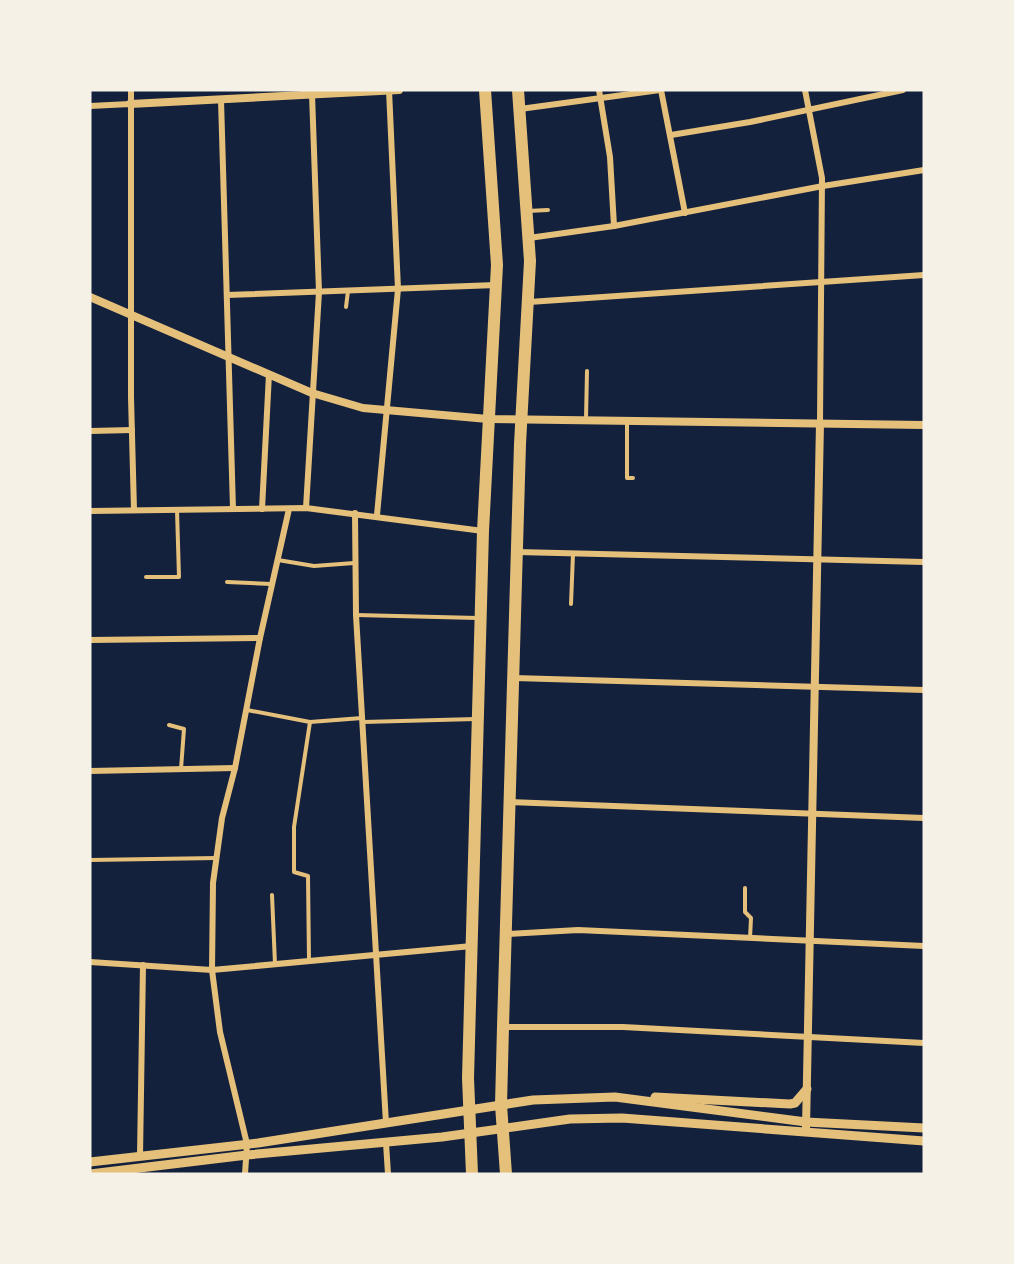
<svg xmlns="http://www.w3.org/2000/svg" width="1014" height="1264" font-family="Poppins,sans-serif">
  <rect width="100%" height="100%" fill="#14213d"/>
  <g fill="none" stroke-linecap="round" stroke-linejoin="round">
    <!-- service -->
    <g stroke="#e5c07b" stroke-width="4">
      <path d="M527,211L548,210"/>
      <path d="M346,307L348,291"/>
      <path d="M586,419L587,371"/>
      <path d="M627,422V478H633"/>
      <path d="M278,560L314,566L354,563"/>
      <path d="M146,577H179L177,510"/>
      <path d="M227,582L271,584"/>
      <path d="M571,604L573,554"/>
      <path d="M356,615L478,618"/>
      <path d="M247,710L310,722L362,718"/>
      <path d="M363,722L476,719"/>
      <path d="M169,725L184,729L181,769"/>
      <path d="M90,860L217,858"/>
      <path d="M745,888V912L751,918L750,938"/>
      <path d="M272,895L275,964"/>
      <path d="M309,961L308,876L294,872V827L310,722"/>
    </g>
    <!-- minor -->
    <g stroke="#e5c07b" stroke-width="6">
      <path d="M131,90V397L134,510"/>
      <path d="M599,90L610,157L614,226"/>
      <path d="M661,90L685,213"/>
      <path d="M805,90L822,178L820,423"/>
      <path d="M221,100L233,509"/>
      <path d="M90,106L130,104"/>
      <path d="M520,109L660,90"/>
      <path d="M671,135L750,122L903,90"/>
      <path d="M529,238L614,226L823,186L924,170"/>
      <path d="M227,295L496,285"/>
      <path d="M529,302L924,275"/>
      <path d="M90,431L132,430"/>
      <path d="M306,508L319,292L312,94"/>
      <path d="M262,509L269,374"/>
      <path d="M90,511L306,508L483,531"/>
      <path d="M355,513L356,615L386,1123"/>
      <path d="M377,515L398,289L389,90"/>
      <path d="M517,552L924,562"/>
      <path d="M90,640L260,638"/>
      <path d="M514,678L924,690"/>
      <path d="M90,771L235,768"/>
      <path d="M509,802L924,818"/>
      <path d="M506,934L578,930L924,946"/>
      <path d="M90,962L212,970L472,946"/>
      <path d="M503,1027H623L924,1043"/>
      <path d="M386,1143L388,1174"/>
      <path d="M140,1156L143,965"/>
      <path d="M245,1174L247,1144L220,1032L212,970L213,883L222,818L235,768L260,638L289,509"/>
    </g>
    <!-- tertiary -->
    <g stroke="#e5c07b" stroke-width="8">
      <path d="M130,104L399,90"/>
      <path d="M90,297L312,393L363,408L488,419L924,425"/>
      <path d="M806,1128L820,423"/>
    </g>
    <!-- secondary -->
    <g stroke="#e5c07b" stroke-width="9">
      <path d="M655,1097L790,1104L795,1103L807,1089"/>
      <path d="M90,1162L258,1143L533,1100L615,1097L806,1122L924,1128"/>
      <path d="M90,1174L247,1155L442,1137L570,1119L622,1118L924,1141"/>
    </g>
    <!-- trunk -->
    <g stroke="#e5c07b" stroke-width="12">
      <path d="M472,1174L468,1078L483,531L497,265L485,90"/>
      <path d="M506,1174L501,1105L503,1027L520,444L530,261L518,90"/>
    </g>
  </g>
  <!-- border -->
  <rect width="1014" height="1264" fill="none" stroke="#f6f1e7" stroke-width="183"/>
</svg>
